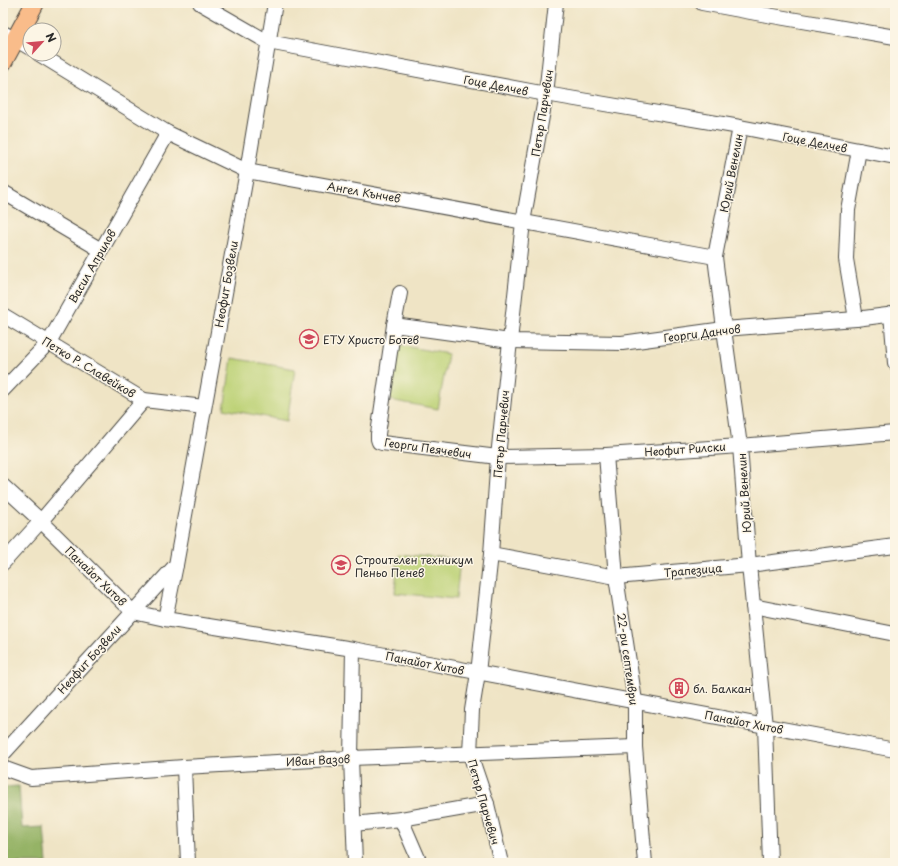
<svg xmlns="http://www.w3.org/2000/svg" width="898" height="866" font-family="'Playpen Sans',sans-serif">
  <rect width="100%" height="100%" fill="#fcf5e5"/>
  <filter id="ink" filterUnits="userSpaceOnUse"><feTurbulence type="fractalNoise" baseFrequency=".025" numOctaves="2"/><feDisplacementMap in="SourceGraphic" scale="8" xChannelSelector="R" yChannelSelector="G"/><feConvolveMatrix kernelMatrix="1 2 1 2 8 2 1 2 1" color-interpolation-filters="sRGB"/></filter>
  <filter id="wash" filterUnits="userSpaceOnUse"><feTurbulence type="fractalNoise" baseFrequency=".012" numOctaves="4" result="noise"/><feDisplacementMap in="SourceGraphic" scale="16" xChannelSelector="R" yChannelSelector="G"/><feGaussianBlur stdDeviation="0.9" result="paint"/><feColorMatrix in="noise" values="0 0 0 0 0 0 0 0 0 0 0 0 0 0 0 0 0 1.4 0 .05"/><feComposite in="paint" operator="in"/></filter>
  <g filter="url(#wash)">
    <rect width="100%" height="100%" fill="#efe4c5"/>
    <!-- green -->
    <g fill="#bcd174" stroke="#747e50">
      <path d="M393,344L448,354L438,409L384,399Z"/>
      <path d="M232,358L295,369L287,421L224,409Z"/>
      <path d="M398,554L460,560L456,599L395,593Z"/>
    </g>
    <!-- forest -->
    <path fill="#95b366" stroke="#606f48" d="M19,786L22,828L44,827L47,863H3V787Z"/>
  </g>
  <g filter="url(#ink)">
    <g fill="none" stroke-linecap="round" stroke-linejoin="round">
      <defs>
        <g id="minor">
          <path d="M200,3L268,42L546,94L740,127L895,157"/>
          <path d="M702,3L767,15L895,37"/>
          <path d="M3,33L15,39L30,48"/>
          <path d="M39,54L168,133L247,171L715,257"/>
          <path d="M740,127L715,257L724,329L740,446L749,565L765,726L770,863"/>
          <path d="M3,192L101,250"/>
          <path d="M400,293L394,325L378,434V439L379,442L382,443L498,457L606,455L740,446L895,433"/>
          <path d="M891,314L895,363"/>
          <path d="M3,315L144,400L204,407"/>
          <path d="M856,319L846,259L848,210L859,150"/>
          <path d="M394,325L510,341L622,343L724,329L856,319L895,314"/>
          <path d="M3,390L49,342L168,133"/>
          <path d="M606,455L616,577L635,701V747L645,863"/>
          <path d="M3,486L41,521L133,612L165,619L353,649L895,750"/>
          <path d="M491,554L616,577L749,565L895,546"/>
          <path d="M3,563L41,521L144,400"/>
          <path d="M753,606L895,634"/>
          <path d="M165,619L176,565L247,171L275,3"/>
          <path d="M353,649L351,758L355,863"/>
          <path d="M3,754L176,565"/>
          <path d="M184,767L188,863"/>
          <path d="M3,768L31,778L184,767L351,758L635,747"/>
          <path d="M354,824L401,819"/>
          <path d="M420,863L401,819L487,804"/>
          <path d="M501,863L487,804L470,754L472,710L478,673L491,554L498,457L510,341L523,222L546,94L556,3"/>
        </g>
        <path id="major" d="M3,62L35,3"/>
      </defs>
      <!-- minor casing -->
      <use href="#minor" stroke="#484742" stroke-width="16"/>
      <!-- major casing -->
      <use href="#major" stroke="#484742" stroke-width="20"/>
      <!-- minor -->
      <use href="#minor" stroke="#fff" stroke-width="14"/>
      <!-- major -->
      <use href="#major" stroke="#f9bc8a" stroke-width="18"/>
    </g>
  </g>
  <!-- icons -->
  <defs>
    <symbol id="school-ring" viewBox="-11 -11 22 22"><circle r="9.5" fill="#fcf5e5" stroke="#d1495b" stroke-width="1.5"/><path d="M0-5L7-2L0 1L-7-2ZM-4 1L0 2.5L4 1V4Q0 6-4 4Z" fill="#d1495b"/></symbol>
    <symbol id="building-ring" viewBox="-11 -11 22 22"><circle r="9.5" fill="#fcf5e5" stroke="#d1495b" stroke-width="1.5"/><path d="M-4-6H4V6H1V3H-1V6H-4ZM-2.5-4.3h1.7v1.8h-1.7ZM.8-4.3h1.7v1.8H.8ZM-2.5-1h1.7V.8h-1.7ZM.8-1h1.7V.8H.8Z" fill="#d1495b"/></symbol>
  </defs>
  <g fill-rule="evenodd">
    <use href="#school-ring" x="298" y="328" width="22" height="22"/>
    <use href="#school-ring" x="330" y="554" width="22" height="22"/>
    <use href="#building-ring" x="668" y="677" width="22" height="22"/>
  </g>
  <g text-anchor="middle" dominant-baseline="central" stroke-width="3" stroke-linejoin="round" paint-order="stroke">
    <!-- street labels -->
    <g font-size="11" fill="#2b2b2b" stroke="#fcf5e5">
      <text transform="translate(496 85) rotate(11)">Гоце Делчев</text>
      <text transform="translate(542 113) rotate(-81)">Петър Парчевич</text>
      <text transform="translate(815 142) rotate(11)">Гоце Делчев</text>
      <text transform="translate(731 173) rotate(-79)">Юрий Венелин</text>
      <text transform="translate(364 192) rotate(10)">Ангел Кънчев</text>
      <text transform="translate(92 266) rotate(-60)">Васил Априлов</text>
      <text transform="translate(226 284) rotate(-80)">Неофит Бозвели</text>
      <text transform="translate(702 333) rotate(-7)">Георги Данчов</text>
      <text transform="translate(89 367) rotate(31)">Петко Р. Славейков</text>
      <text transform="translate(501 434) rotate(-85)">Петър Парчевич</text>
      <text transform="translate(428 448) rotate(8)">Георги Пеячевич</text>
      <text transform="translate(685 449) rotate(-4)">Неофит Рилски</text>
      <text transform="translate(744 493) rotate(-94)">Юрий Венелин</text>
      <text transform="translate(693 570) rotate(-5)">Трапезица</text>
      <text transform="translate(96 576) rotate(44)">Панайот Хитов</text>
      <text transform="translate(89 659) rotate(-48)">Неофит Бозвели</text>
      <text transform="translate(628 659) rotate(82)">22-ри септември</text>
      <text transform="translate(425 663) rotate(11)">Панайот Хитов</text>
      <text transform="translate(744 722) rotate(11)">Панайот Хитов</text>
      <text transform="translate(318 760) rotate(-3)">Иван Вазов</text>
      <text transform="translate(484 802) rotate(74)">Петър Парчевич</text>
    </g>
    <!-- poi labels -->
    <g font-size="11" fill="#2b2b2b" stroke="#fcf5e5" text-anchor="start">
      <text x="323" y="339">ЕТУ Христо Ботев</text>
      <text x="355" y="559">Строителен техникум<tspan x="355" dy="13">Пеньо Пенев</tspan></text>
      <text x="693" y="688">бл. Балкан</text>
    </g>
  </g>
  <!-- margin -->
  <rect width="898" height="866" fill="none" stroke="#fcf5e5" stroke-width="16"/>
  <!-- north arrow -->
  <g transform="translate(42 42) rotate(63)"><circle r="19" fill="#fcf5e5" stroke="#a8a49b"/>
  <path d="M0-3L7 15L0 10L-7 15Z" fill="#d1495b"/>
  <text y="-6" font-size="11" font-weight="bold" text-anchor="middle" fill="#2b2b2b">N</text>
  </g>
</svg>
